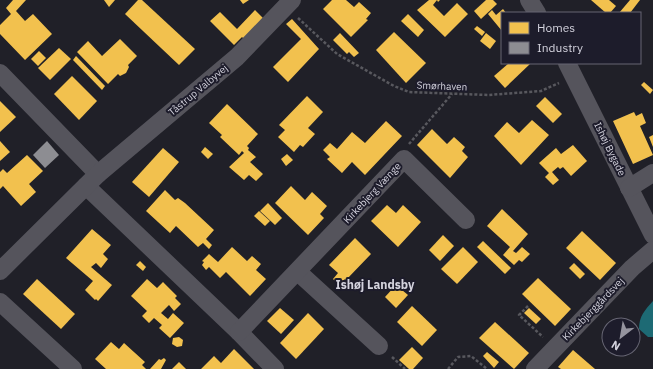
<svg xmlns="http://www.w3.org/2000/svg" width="653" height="369" font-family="'IBM Plex Sans',sans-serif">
  <rect width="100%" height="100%" fill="#202028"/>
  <!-- water -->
  <path fill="#1d6a74" d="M653,301V337H648L639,329C639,316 645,310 653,301Z"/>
  <!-- homes -->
  <g fill="#f2c14e">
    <path d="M13,0H26L16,11L25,21L33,14L52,34L25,60L0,34V25L11,14L6,8Z"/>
    <path d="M104,0H115L109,7Z"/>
    <path d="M138,0H142L195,49L179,65L125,14Z"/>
    <path d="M240,0H249L243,4Z"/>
    <path d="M332,0H346L354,7L359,2L371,13L366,19L368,20L351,37L323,9Z"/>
    <path d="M429,0H440L438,2L437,0L433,5L444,16L457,3L468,14L445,37L417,10Z"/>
    <path d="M486,0H493L497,4L481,19L474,11Z"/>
    <path d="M591,0H609L616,6L610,13H606Z"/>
    <path d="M630,0H640L630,13H619Z"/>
    <path d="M503,9L506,13H502V31L488,14L492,10L496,15Z"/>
    <path d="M255,10L264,19L244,39L242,37L234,45L210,21L220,12L237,29Z"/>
    <path d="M408,14L424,30L418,37L401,21Z"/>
    <path d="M292,19L319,49L288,82L273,67L301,39L286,24Z"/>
    <path d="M477,26L485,32L482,36L474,29Z"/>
    <path d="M394,32L426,63L406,83L376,50Z"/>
    <path d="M340,33L359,53L354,57L349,52L347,54L333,40Z"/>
    <path d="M486,33L496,41L490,49L480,41Z"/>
    <path d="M120,39L137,56L128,65L129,67L126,73L120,76L118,74L108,84L77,52L88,41L102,56Z"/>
    <path d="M59,48L71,59L50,80L38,68Z"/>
    <path d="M39,51L46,58L38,66L31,59Z"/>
    <path d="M76,56L105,86L102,90L73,60Z"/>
    <path d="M509,63H531L505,88L494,76Z"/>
    <path d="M72,76L97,101L79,120L54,94Z"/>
    <path d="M644,82L653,90L650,94L641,85Z"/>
    <path d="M307,96L323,112L308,128L315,134L303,147L300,145L294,152L278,137L285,130L279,125Z"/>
    <path d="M545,97L562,114L553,123L536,106Z"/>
    <path d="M0,101L16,117L0,132Z"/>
    <path d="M227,104L258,134L247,146L249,148L248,150L256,157L250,162L263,174L256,181L249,175L244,180L229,167L244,153L242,151L239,155L220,137L222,135L209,123Z"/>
    <path d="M634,112L636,116L642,113L646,123L640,126L653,155L633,164L613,121Z"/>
    <path d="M532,120L549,135L521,165L494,136L507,122L519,133Z"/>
    <path d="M386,121L402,136L365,175L352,162L342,173L327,159L330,157L323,150L330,143L337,149L352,132L365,143Z"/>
    <path d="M432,129L447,144L454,137L465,147L462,151L468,157L450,178L417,145Z"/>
    <path d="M653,135V147L649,137Z"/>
    <path d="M0,141L10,152L0,161Z"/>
    <path d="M573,145L587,161L571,176L563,167L560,169L558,167L552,172L559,180L553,185L545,177L549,173L539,163L556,148L561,154Z"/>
    <path d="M205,147L213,154L208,159L201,152Z"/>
    <path d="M163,148L179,162L149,197L132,182Z"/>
    <path d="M287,154L293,160L286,166L281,159Z"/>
    <path d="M27,155L43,171L29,184L36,192L21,206L3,186L0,189V172L3,169L7,173Z"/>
    <path d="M291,186L305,200L312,192L327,206L320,214L324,218L308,235L275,203Z"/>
    <path d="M165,190L175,200L178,198L185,203L214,230L206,239L212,245L209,249L203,243L198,247L176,226L170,233L146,211Z"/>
    <path d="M268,203L282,218L275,225L260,211Z"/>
    <path d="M387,205L396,213L403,205L421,222L398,247L371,221Z"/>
    <path d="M502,209L528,234L513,251L516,253L522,247L530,254L522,262L519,260L514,265L503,255L510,247L487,226Z"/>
    <path d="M259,211L270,221L265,226L254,216Z"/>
    <path d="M92,229L111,245L103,254L108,259L101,268L96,263L91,267L112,285L98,301L96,299L95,300L85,290L93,281L66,258Z"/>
    <path d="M582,231L616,263L600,280L566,248Z"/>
    <path d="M443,235L454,246L440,261L429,250Z"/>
    <path d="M355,238L371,254L346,280L345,279L339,285L333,279L338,273L329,265Z"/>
    <path d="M483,241L511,268L505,274L477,247Z"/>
    <path d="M232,247L247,261L252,256L261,264L256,270L266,279L250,296L226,272L220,278L209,267L206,270L202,265L204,262L202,261L209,254L218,262Z"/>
    <path d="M463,247L478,262L457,284L441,269Z"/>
    <path d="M140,261L146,267L143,271L136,265Z"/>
    <path d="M574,263L585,274L580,279L569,268Z"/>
    <path d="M538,278L571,309L555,326L522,294Z"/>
    <path d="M37,279L75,314L61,329L23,294Z"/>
    <path d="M147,279L157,288L163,282L177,296L175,298L181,304L174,311L169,305L161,313L168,319L173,313L184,323L170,338L159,328L162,325L154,318L149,323L142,316L147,311L131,296Z"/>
    <path d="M396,285L408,295L396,308L385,297Z"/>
    <path d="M412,306L437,330L422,346L397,322Z"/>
    <path d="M280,308L294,320L281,334L267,321Z"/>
    <path d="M529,308L541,319L536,324L524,313Z"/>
    <path d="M308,313L324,329L296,359L280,343Z"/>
    <path d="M495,322L529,353L514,369L479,338Z"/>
    <path d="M179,337L183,340L182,346L177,347L172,344L173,338Z"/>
    <path d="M111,342L119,349L124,343L145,362L142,365L146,369H106L95,359Z"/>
    <path d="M412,347L423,358L413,369H409L399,360Z"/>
    <path d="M234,349L254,369H201L214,356L221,363Z"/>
    <path d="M573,350L595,369H561L558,367Z"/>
    <path d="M487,352L499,362L494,368L483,356Z"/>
    <path d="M164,358L166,360L161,369H150L159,359L161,360Z"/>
    <path d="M179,362L186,369H172Z"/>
  </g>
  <!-- industry -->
  <path fill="#8d8d92" d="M47,141L59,155L45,168L33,155Z"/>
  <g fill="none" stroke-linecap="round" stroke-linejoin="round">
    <!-- path -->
    <g stroke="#58585e" stroke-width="2.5" stroke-dasharray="3 2" stroke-linecap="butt">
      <path d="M298,18L337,54L394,86L409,92L488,95L541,91L559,83"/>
      <path d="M409,144L452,94"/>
      <path d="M528,306L519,315L543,337"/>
      <path d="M392,357L405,369"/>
      <path d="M448,369L458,357L471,356L487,369"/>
    </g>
    <!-- minor -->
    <g stroke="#55545c" stroke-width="18">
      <path d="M529,0L537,13"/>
      <path d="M567,63L653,235"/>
      <path d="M0,73L98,174"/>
      <path d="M86,186L239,332L275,369"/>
      <path d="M629,188L653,173"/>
      <path d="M0,271L98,174L237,57L292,0"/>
      <path d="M298,272L379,346"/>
      <path d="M0,302L73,369"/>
      <path d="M239,332L404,159L466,220"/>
      <path d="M535,369L632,268L653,250"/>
    </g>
  </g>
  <g text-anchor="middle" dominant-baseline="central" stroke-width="4" stroke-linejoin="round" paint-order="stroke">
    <!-- street labels -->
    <g font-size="10" fill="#d4d3de" stroke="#1d1c2b">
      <text transform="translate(442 86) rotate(2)">Smørhaven</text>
      <text transform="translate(198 90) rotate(-40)">Tåstrup Valbyvej</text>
      <text transform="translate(610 149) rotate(64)">Ishøj Bygade</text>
      <text transform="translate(372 193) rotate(-47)">Kirkebjerg Vænge</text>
      <text transform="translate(593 309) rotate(-46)">Kirkebjerggårdsvej</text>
    </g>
    <!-- quarter labels -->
    <g font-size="12" font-weight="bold" fill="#d4d3de" stroke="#1d1c2b">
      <text x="375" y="284">Ishøj Landsby</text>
    </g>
  </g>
  <!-- legend -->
  <rect x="501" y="12" width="140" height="52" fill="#1d1c2b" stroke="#666573"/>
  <rect x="509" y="22" width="20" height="12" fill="#f2c14e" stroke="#666573"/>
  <text x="537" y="32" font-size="12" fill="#d4d3de">Homes</text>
  <rect x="509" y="42" width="20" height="12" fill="#8d8d92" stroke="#666573"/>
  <text x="537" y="52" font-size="12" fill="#d4d3de">Industry</text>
  <!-- north arrow -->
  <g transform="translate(621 337) rotate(211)"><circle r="19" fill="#1d1c2b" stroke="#666573"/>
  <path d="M0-3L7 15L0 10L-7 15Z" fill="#95949e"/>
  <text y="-6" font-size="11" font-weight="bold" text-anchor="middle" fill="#d4d3de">N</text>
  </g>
</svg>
